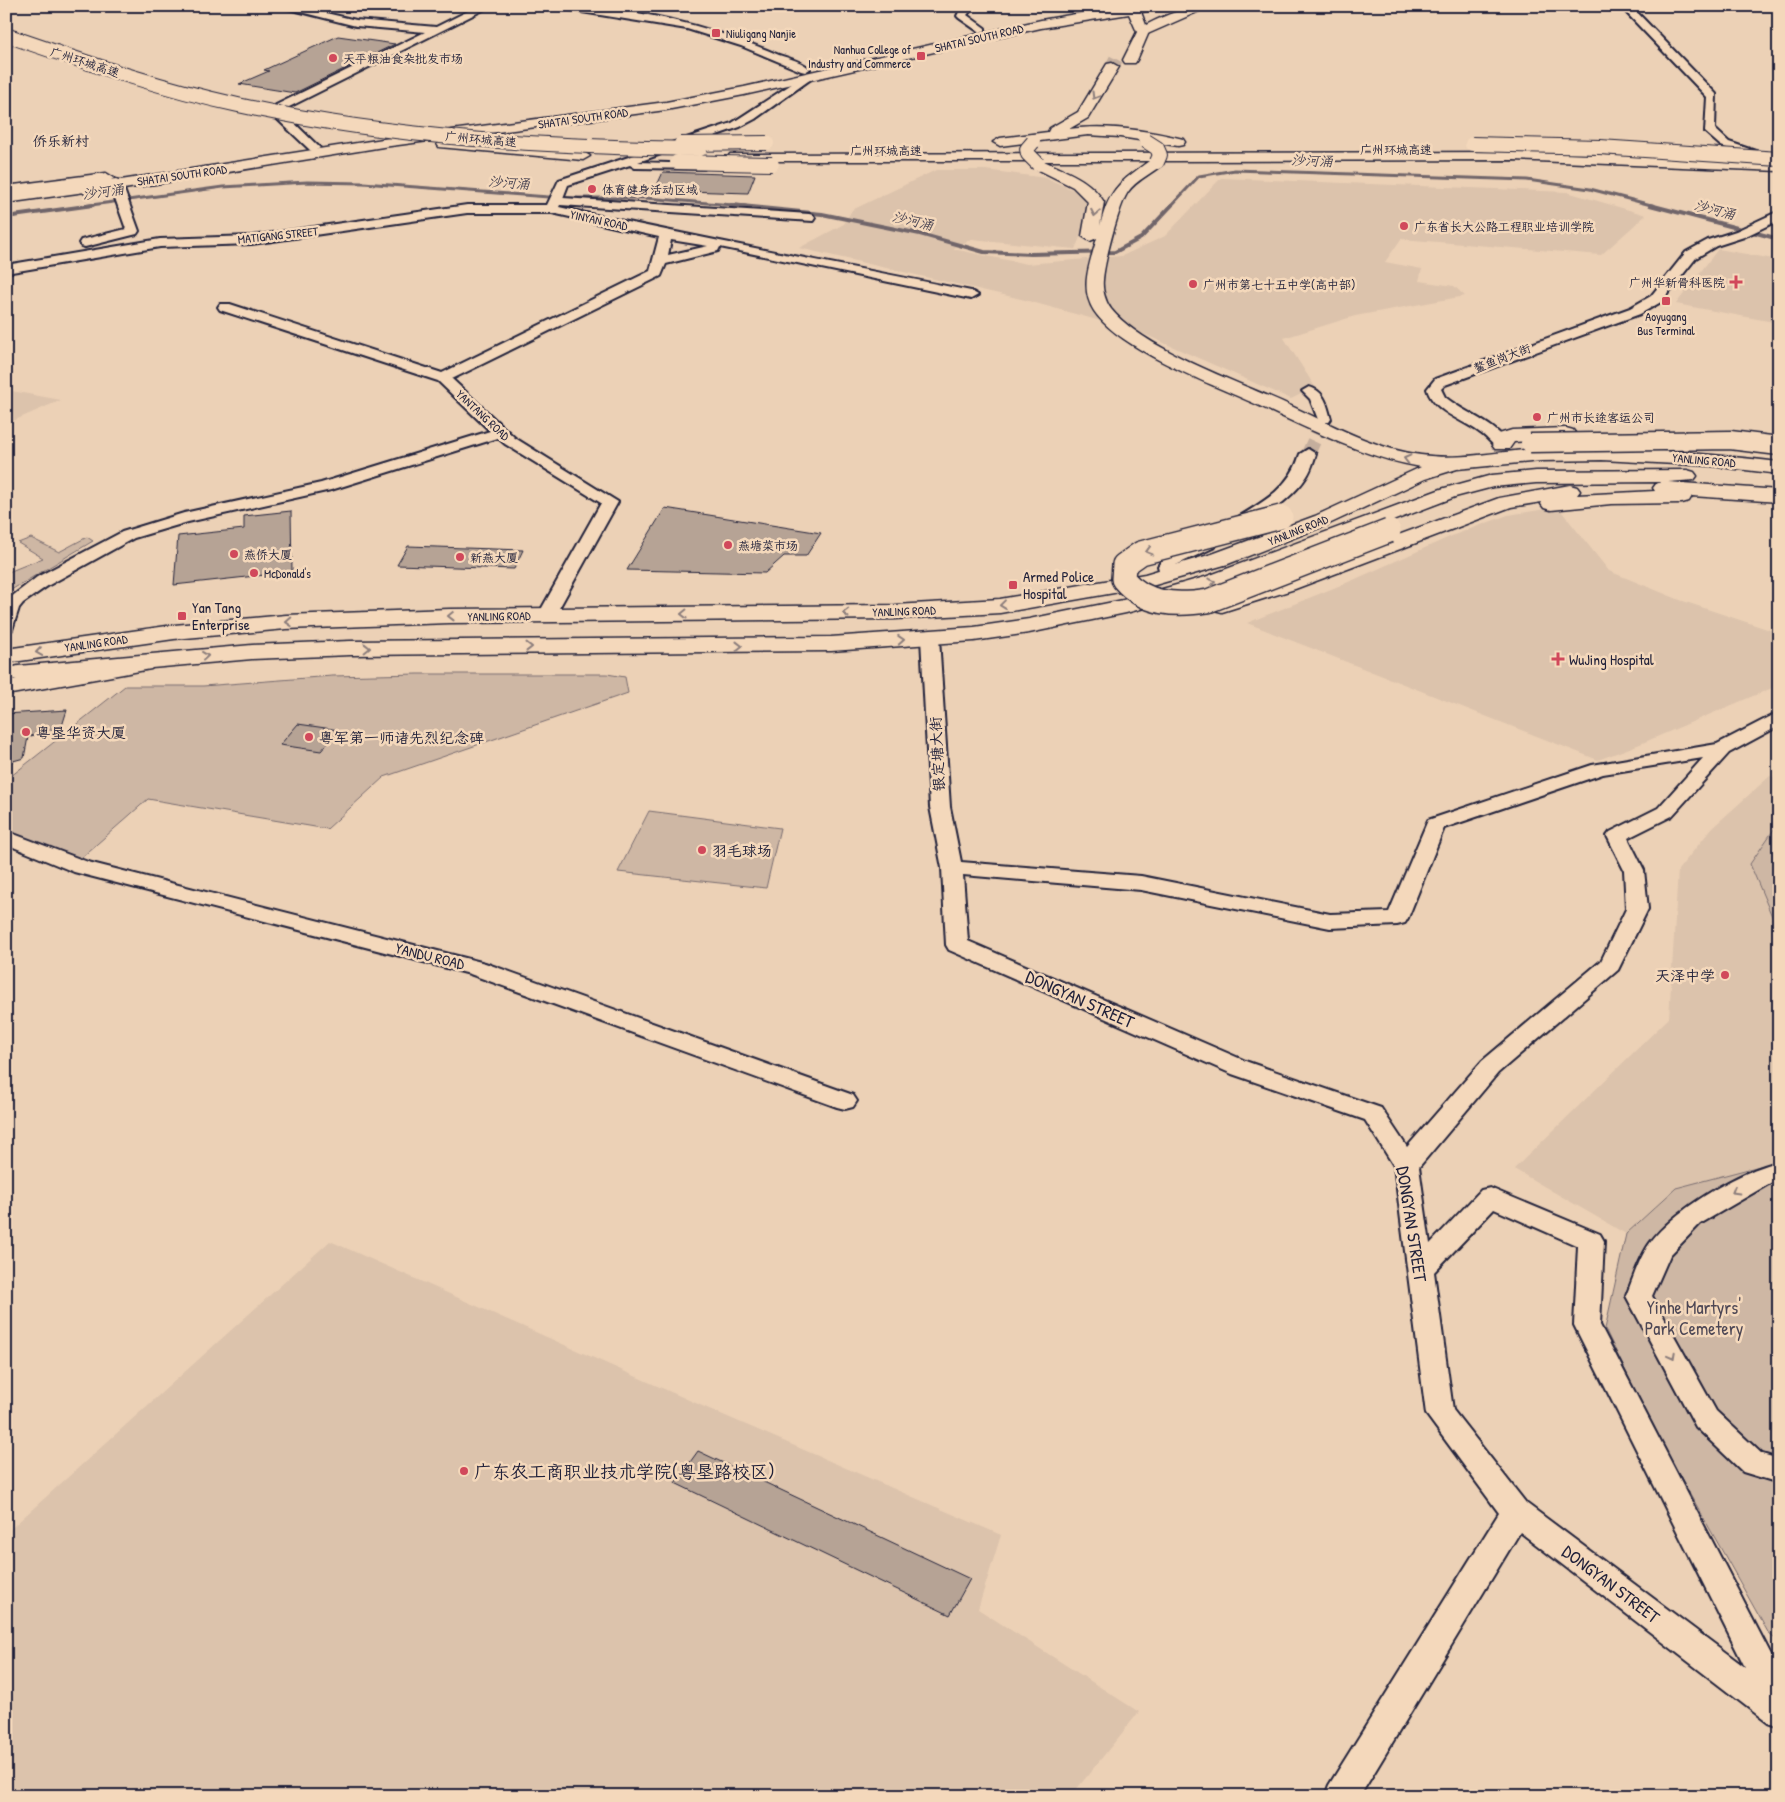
<svg xmlns="http://www.w3.org/2000/svg" width="1785" height="1802" font-family="'Patrick Hand','LXGW WenKai TC',sans-serif">
  <rect width="100%" height="100%" fill="#ecd1b6"/>
  <filter id="ink" filterUnits="userSpaceOnUse"><feTurbulence type="fractalNoise" baseFrequency=".02" numOctaves="2"/><feDisplacementMap in="SourceGraphic" scale="10" xChannelSelector="R" yChannelSelector="G"/><feConvolveMatrix kernelMatrix="1 2 1 2 8 2 1 2 1" color-interpolation-filters="sRGB"/></filter>
  <g filter="url(#ink)">
    <!-- built -->
    <g fill="#dcc3ac">
      <path d="M936,170H985L1046,178L1087,196L1085,226L1075,249L971,239L953,249L1027,264L1122,256L1165,236L1221,178L1567,192L1646,215L1601,255L1401,239L1385,262L1422,269L1419,281L1454,286L1465,296L1355,316L1284,338L1315,387L1291,399L1137,331L1021,299L799,248L844,224L852,210Z"/>
      <path d="M1718,249L1779,260V323L1676,304Z"/>
      <path d="M6,390L61,400L6,424Z"/>
      <path d="M1558,507L1609,571L1680,600L1779,633V685L1640,744L1598,760L1247,623L1351,581L1454,535L1508,515Z"/>
      <path d="M1770,776L1779,778V822L1750,864L1779,933V1161L1676,1188L1626,1234L1514,1169L1669,1018L1678,870L1712,828Z"/>
      <path d="M330,1241L707,1408L1001,1535L978,1609L1139,1712L1071,1796H6V1533Z"/>
    </g>
    <!-- green -->
    <g fill="#ceb7a4" stroke="#786c70">
      <path d="M87,537L93,541L6,593V573L43,558L18,543L31,538L59,552Z"/>
      <path d="M418,674H607L625,677L628,693L384,777L327,829L148,799L80,859L6,834V780L125,686H203L332,676Z"/>
      <path d="M649,811L780,828L766,888L618,872Z"/>
      <path d="M1779,822V933L1750,864Z"/>
      <path d="M1779,1161V1642L1769,1634L1657,1435L1605,1329L1626,1234L1676,1188Z"/>
    </g>
    <g fill="none" stroke-linecap="round" stroke-linejoin="round">
      <!-- stream-far1 -->
      <g stroke="#70656a" stroke-width="3">
        <path d="M84,206L223,187L307,182L363,183L562,198H645L746,206"/>
        <path d="M1171,206L1199,176L1235,170L1527,180L1590,189L1655,206"/>
      </g>
      <!-- stream -->
      <g stroke="#70656a" stroke-width="4">
        <path d="M731,205L822,214L920,234L984,252L1031,254L1115,252L1141,238L1172,205"/>
        <path d="M1650,205L1779,239"/>
        <path d="M6,217L93,205"/>
      </g>
    </g>
    <!-- building -->
    <g fill="#b6a395" stroke="#22223b">
      <path d="M338,36L395,44L295,93L239,84L269,71L264,70Z"/>
      <path d="M663,172L755,175L748,193L655,190Z"/>
      <path d="M665,508L821,533L806,556H784L765,573L627,570Z"/>
      <path d="M291,511L292,572L174,585L178,536L244,529V516Z"/>
      <path d="M408,546L523,550L514,569L397,565Z"/>
      <path d="M67,710L62,726L28,737L24,758L6,763V714Z"/>
      <path d="M298,724L339,730L321,751L280,745Z"/>
      <path d="M698,1451L970,1579L950,1615L675,1483Z"/>
    </g>
    <g fill="none" stroke-linecap="round" stroke-linejoin="round">
      <!-- street-tunnel -->
      <path stroke="#c4ae9d" stroke-width="14" stroke-dasharray="14 7" stroke-linecap="butt" d="M1308,454L1324,419"/>
      <!-- highway-tunnel -->
      <path stroke="#c4ae9d" stroke-width="14" stroke-dasharray="14 7" stroke-linecap="butt" d="M1112,67L1116,59"/>
      <defs>
        <g id="street">
          <path d="M277,6H296L356,20L436,27L478,6H491L285,109L284,113L320,148L314,151L310,150L274,116L273,114L276,105L425,32L356,26Z"/>
          <path d="M558,6C632,6 711,26 779,55C789,58 803,62 810,69L805,72L801,71L741,46L687,29L563,9Z"/>
          <path d="M962,6H975L967,15L985,28V32H979L959,18L957,16Z"/>
          <path d="M1620,6H1631L1716,94L1715,129L1729,142L1773,157V161H1765L1721,146L1705,132L1707,97Z"/>
          <path d="M807,74L812,77L811,79L755,119L740,127L638,162L700,164L706,167L704,169L635,168L630,165L568,185L563,198L809,214L813,215L815,218L813,221L560,205L559,207C696,238 834,263 971,291L978,295L971,299L720,247L718,251L666,264L661,276L452,379L515,438L618,502L553,619H541L538,615L601,503L505,444L498,438L331,490L188,522L134,538L49,585L23,603L19,608L12,630L6,631V601L37,577L122,532L184,513L321,483L490,431L438,381L220,310L218,307L220,304H230L442,373L650,271L659,237L552,213H467L252,244L160,247L6,273V265L160,239L252,236L467,205H547L559,180L732,123ZM671,240L708,246L668,255Z"/>
          <path d="M116,180L122,184L139,231L137,234L85,247L81,246L79,243L81,240L126,229L110,184Z"/>
          <path d="M1779,211V220L1744,237L1716,246L1696,258L1661,302L1640,314L1445,385L1441,389L1445,397C1466,414 1494,422 1510,445L1507,448H1497C1491,443 1486,436 1479,432C1461,419 1433,411 1427,389L1435,379L1630,308L1651,296L1686,252L1708,240L1736,231Z"/>
          <path d="M1309,387C1325,391 1327,405 1331,419L1329,422H1319L1310,399L1302,391Z"/>
          <path d="M1308,449L1316,454C1313,463 1311,471 1305,479C1295,495 1252,531 1233,526L1231,523L1233,520C1262,503 1290,488 1300,454Z"/>
          <path d="M1209,538L1215,539L1217,543L1215,547L1176,565L1173,578H1161L1158,566L1164,557Z"/>
          <path d="M930,633L936,634L939,638L950,807L961,862L1141,876L1330,914L1389,912L1428,820L1592,765L1717,744L1779,712V726L1729,753L1672,816L1628,838L1644,870L1648,909L1618,970L1498,1073L1419,1167L1430,1244L1481,1190L1490,1188L1600,1234L1604,1241L1600,1325L1779,1670V1727L1768,1723L1520,1532L1360,1796H1325L1329,1785L1499,1513L1426,1414L1394,1166L1365,1120L1232,1074L949,950L946,945L942,868L930,807L921,638L924,634ZM1703,758L1658,808L1610,832L1607,836L1624,870L1626,909L1601,961L1482,1061L1407,1147L1381,1108L1248,1062L968,941L963,875L1141,890L1330,928L1397,925L1405,923L1408,918L1444,828L1603,774ZM1494,1209L1578,1246L1574,1325L1745,1667L1526,1503L1453,1410L1434,1272Z"/>
          <path d="M6,831L88,862L485,963L853,1095L857,1101L853,1107L845,1109L837,1107L470,974L74,872L6,844Z"/>
          <path d="M1779,1162V1180L1772,1182L1700,1224L1670,1255L1652,1296L1716,1411L1762,1454L1779,1459V1483L1743,1472L1696,1427L1626,1296C1633,1279 1639,1258 1650,1243C1674,1210 1740,1170 1779,1162Z"/>
        </g>
        <g id="primary">
          <path d="M1122,6H1160L1158,9L1141,12L1146,25C1167,14 1187,6 1211,6L1143,36L1137,32L1129,14L1041,28L744,95L666,110L383,147L87,195L79,190L82,187L98,184L6,196V186L106,173L114,178L108,182L383,139L666,102L744,87L1041,20Z"/>
          <path d="M143,657L151,659L155,664L151,669L6,695V681Z"/>
        </g>
        <g id="highway">
          <path d="M1143,28L1149,32L1137,60L1135,63H1125L1123,60L1137,32Z"/>
          <path d="M1112,63L1119,67L1088,118L1069,129C1106,124 1147,130 1183,139L1185,142L1183,145L1178,146L1120,137L1088,135L1000,146L993,142L1000,138L1048,132L1050,128L1078,112L1107,64Z"/>
          <path d="M444,140L583,152L590,156L583,160L439,147L437,144Z"/>
          <path d="M1514,152L1779,161V171L1514,160L1164,161L1162,165C1152,173 1135,181 1128,192C1119,205 1104,263 1103,280C1102,289 1105,301 1111,309C1143,349 1238,382 1287,404C1329,423 1374,449 1421,455C1462,461 1502,450 1543,449C1622,446 1701,453 1779,462V474L1712,466L1602,460L1541,461L1457,469L1425,479L1329,524L1228,564L1148,587L1000,613L895,619L449,623L286,629L174,639L6,663V649L174,625L286,615L449,609L895,605L1000,599L1145,574L1212,554L1315,516L1421,467C1361,457 1306,427 1251,402C1209,383 1119,349 1094,311C1079,288 1090,263 1097,238L1090,241L1082,236L1088,202L1073,187L1033,167L1030,164L1032,161H735L730,160L728,157L730,154ZM1044,161H1149C1118,184 1110,188 1100,226L1104,202C1090,179 1067,172 1044,161Z"/>
          <path d="M116,179L121,181L124,184L121,187L6,203V193Z"/>
          <path d="M1566,428L1573,430L1576,434L1573,438L1514,442L1509,449H1495L1492,445L1499,434L1512,430Z"/>
          <path d="M1687,470L1694,472L1697,476L1694,480L1668,482L1779,490V502L1692,496L1689,501L1682,503L1611,504L1551,510L1544,508L1541,504L1542,502L1511,507L1295,589L1222,612L1214,610L1211,605L1214,600L1279,579L1499,498L1570,485L1577,487L1580,491L1577,495L1655,491L1653,488L1656,484L1661,482L1536,483L1493,487L1455,497L1221,587L1126,613L1029,633L974,641L831,651L350,655L252,659L18,680L10,678L6,673L10,668L18,666L252,645L350,641L831,637L974,627L1029,619L1123,600L1205,577L1441,489L1492,475L1536,471Z"/>
        </g>
      </defs>
      <!-- street casing -->
      <use href="#street" stroke="#22223b" stroke-width="4"/>
      <!-- primary casing -->
      <use href="#primary" stroke="#22223b" stroke-width="3"/>
      <!-- highway casing -->
      <use href="#highway" stroke="#22223b" stroke-width="3"/>
      <!-- street -->
      <use href="#street" fill="#f4d8bb" fill-rule="evenodd"/>
      <!-- primary -->
      <use href="#primary" fill="#f4d8bb" fill-rule="evenodd"/>
      <!-- highway -->
      <use href="#highway" fill="#f4d8bb" fill-rule="evenodd"/>
      <defs>
        <g id="highway-bridge-far2">
          <path d="M6,35C82,61 159,88 238,105C390,138 545,147 700,149"/>
          <path d="M1146,141L1157,148L1160,155L1157,162"/>
          <path d="M1033,142L1027,149L1028,154L1038,164"/>
          <path d="M681,144L767,143"/>
          <path d="M1472,144L1600,147L1779,159"/>
          <path d="M677,162L772,164"/>
        </g>
        <path id="highway-bridge-far1" d="M1530,443L1730,440L1779,446"/>
        <path id="highway-bridge" d="M1281,517L1141,553L1124,565L1123,579C1145,605 1176,606 1208,601L1389,531"/>
      </defs>
      <!-- highway-bridge-far2 casing -->
      <use href="#highway-bridge-far2" stroke="#22223b" stroke-width="16" stroke-linecap="butt"/>
      <!-- highway-bridge-far1 casing -->
      <use href="#highway-bridge-far1" stroke="#22223b" stroke-width="21" stroke-linecap="butt"/>
      <!-- highway-bridge casing -->
      <use href="#highway-bridge" stroke="#22223b" stroke-width="26" stroke-linecap="butt"/>
      <!-- highway-bridge-far2 -->
      <use href="#highway-bridge-far2" stroke="#f4d8bb" stroke-width="14"/>
      <!-- highway-bridge-far1 -->
      <use href="#highway-bridge-far1" stroke="#f4d8bb" stroke-width="18"/>
      <!-- highway-bridge -->
      <use href="#highway-bridge" stroke="#f4d8bb" stroke-width="23"/>
    </g>
    <!-- one-way arrows -->
    <defs><path id="oneway-chevron" d="M-2-3.5L2.5 0L-2 3.5" fill="none" stroke-width="1.6" stroke-linecap="round" stroke-linejoin="round" transform="scale(1.25)"/></defs>
    <g stroke="#8b7d7b">
      <use href="#oneway-chevron" transform="translate(1095 96) rotate(121)"/>
      <use href="#oneway-chevron" transform="translate(1095 213) rotate(101)"/>
      <use href="#oneway-chevron" transform="translate(1407 459) rotate(-166)"/>
      <use href="#oneway-chevron" transform="translate(1149 551) rotate(164)"/>
      <use href="#oneway-chevron" transform="translate(1212 582) rotate(-17)"/>
      <use href="#oneway-chevron" transform="translate(1003 605) rotate(173)"/>
      <use href="#oneway-chevron" transform="translate(846 613) rotate(180)"/>
      <use href="#oneway-chevron" transform="translate(684 614) rotate(179)"/>
      <use href="#oneway-chevron" transform="translate(451 616) rotate(179)"/>
      <use href="#oneway-chevron" transform="translate(289 622) rotate(177)"/>
      <use href="#oneway-chevron" transform="translate(901 640) rotate(-4)"/>
      <use href="#oneway-chevron" transform="translate(739 646) rotate(-1)"/>
      <use href="#oneway-chevron" transform="translate(529 647)"/>
      <use href="#oneway-chevron" transform="translate(367 648) rotate(-1)"/>
      <use href="#oneway-chevron" transform="translate(39 652) rotate(172)"/>
      <use href="#oneway-chevron" transform="translate(205 656) rotate(-6)"/>
      <use href="#oneway-chevron" transform="translate(1735 1191) rotate(150)"/>
      <use href="#oneway-chevron" transform="translate(1672 1356) rotate(62)"/>
    </g>
  </g>
  <!-- markers -->
  <g fill="#d1495b" stroke="#f4d8bb" stroke-width="2">
    <rect x="711" y="28" width="10" height="10" rx="2.5"/>
    <rect x="916" y="51" width="10" height="10" rx="2.5"/>
    <circle cx="333" cy="58" r="5"/>
    <circle cx="592" cy="189" r="5"/>
    <circle cx="1404" cy="226" r="5"/>
    <path d="M1733.5 274.5h5v5h5v5h-5v5h-5v-5h-5v-5h5z"/>
    <circle cx="1193" cy="284" r="5"/>
    <rect x="1661" y="296" width="10" height="10" rx="2.5"/>
    <circle cx="1537" cy="417" r="5"/>
    <circle cx="728" cy="545" r="5"/>
    <circle cx="234" cy="554" r="5"/>
    <circle cx="460" cy="557" r="5"/>
    <circle cx="254" cy="573" r="5"/>
    <rect x="1008" y="580" width="10" height="10" rx="2.5"/>
    <rect x="177" y="611" width="10" height="10" rx="2.5"/>
    <path d="M1555.5 651.5h5v5h5v5h-5v5h-5v-5h-5v-5h5z"/>
    <circle cx="26" cy="732" r="5"/>
    <circle cx="309" cy="737" r="5"/>
    <circle cx="702" cy="850" r="5"/>
    <circle cx="1725" cy="975" r="5"/>
    <circle cx="464" cy="1471" r="5"/>
  </g>
  <g text-anchor="middle" dominant-baseline="central" stroke-width="5" stroke-linejoin="round" paint-order="stroke">
    <!-- far-poi labels -->
    <g font-size="12" fill="#22223b" stroke="#f4d8bb" text-anchor="start">
      <text x="726" y="33">Niuligang Nanjie</text>
      <text x="911" y="49" text-anchor="end">Nanhua College of<tspan x="911" dy="14">Industry and Commerce</tspan></text>
      <text x="343" y="58">天平粮油食杂批发市场</text>
      <text x="602" y="189">体育健身活动区域</text>
      <text x="1414" y="226">广东省长大公路工程职业培训学院</text>
      <text x="1725" y="282" text-anchor="end">广州华新骨科医院</text>
      <text x="1203" y="284">广州市第七十五中学(高中部)</text>
      <text x="1666" y="316" text-anchor="middle">Aoyugang<tspan x="1666" dy="14">Bus Terminal</tspan></text>
      <text x="1547" y="417">广州市长途客运公司</text>
      <text x="738" y="545">燕塘菜市场</text>
      <text x="244" y="554">燕侨大厦</text>
      <text x="470" y="557">新燕大厦</text>
      <text x="264" y="573">McDonald's</text>
    </g>
    <!-- far-street labels -->
    <g font-size="12" fill="#22223b" stroke="#f4d8bb">
      <text transform="translate(979 38) rotate(-13)">SHATAI SOUTH ROAD</text>
      <text transform="translate(85 62) rotate(18)">广州环城高速</text>
      <text transform="translate(583 118) rotate(-8)">SHATAI SOUTH ROAD</text>
      <text transform="translate(481 139) rotate(5)">广州环城高速</text>
      <text x="1396" y="149">广州环城高速</text>
      <text x="886" y="150">广州环城高速</text>
      <text transform="translate(182 175) rotate(-8)">SHATAI SOUTH ROAD</text>
      <text transform="translate(599 220) rotate(12)">YINYAN ROAD</text>
      <text transform="translate(278 235) rotate(-6)">MATIGANG STREET</text>
      <text transform="translate(1502 358) rotate(-21)">鳌鱼岗大街</text>
      <text transform="translate(483 415) rotate(43)">YANTANG ROAD</text>
      <text transform="translate(1704 460) rotate(5)">YANLING ROAD</text>
      <text transform="translate(1298 530) rotate(-22)">YANLING ROAD</text>
      <text transform="translate(904 611) rotate(-2)">YANLING ROAD</text>
      <text transform="translate(499 616) rotate(-1)">YANLING ROAD</text>
      <text transform="translate(96 643) rotate(-8)">YANLING ROAD</text>
    </g>
    <!-- far-neighbourhood labels -->
    <g font-size="14" fill="#22223b" stroke="#f4d8bb">
      <text x="61" y="140">侨乐新村</text>
    </g>
    <!-- far-water labels -->
    <g font-size="14" font-style="italic" fill="#494453" stroke="#f4d8bb">
      <text transform="translate(1312 160) rotate(2)">沙河涌</text>
      <text transform="translate(509 182) rotate(4)">沙河涌</text>
      <text transform="translate(103 191) rotate(-8)">沙河涌</text>
      <text transform="translate(1715 209) rotate(15)">沙河涌</text>
      <text transform="translate(913 220) rotate(13)">沙河涌</text>
    </g>
    <!-- poi labels -->
    <g font-size="15" fill="#22223b" stroke="#f4d8bb" text-anchor="start">
      <text x="1023" y="576">Armed Police<tspan x="1023" dy="17">Hospital</tspan></text>
      <text x="192" y="607">Yan Tang<tspan x="192" dy="17">Enterprise</tspan></text>
      <text x="1569" y="659">WuJing Hospital</text>
      <text x="36" y="732">粤垦华资大厦</text>
      <text x="319" y="737">粤军第一师诸先烈纪念碑</text>
      <text x="712" y="850">羽毛球场</text>
      <text x="1715" y="975" text-anchor="end">天泽中学</text>
    </g>
    <!-- street labels -->
    <g font-size="15" fill="#22223b" stroke="#f4d8bb">
      <text transform="translate(937 754) rotate(-93)">银定塘大街</text>
      <text transform="translate(430 956) rotate(14)">YANDU ROAD</text>
    </g>
    <!-- near-street labels -->
    <g font-size="18" fill="#22223b" stroke="#f4d8bb">
      <text transform="translate(1080 999) rotate(24)">DONGYAN STREET</text>
      <text transform="translate(1412 1224) rotate(81)">DONGYAN STREET</text>
      <text transform="translate(1611 1584) rotate(37)">DONGYAN STREET</text>
    </g>
    <!-- near-park labels -->
    <g font-size="18" fill="#4d4755" stroke="#f4d8bb">
      <text x="1694" y="1307">Yinhe Martyrs'<tspan x="1694" dy="21">Park Cemetery</tspan></text>
    </g>
    <!-- near-poi labels -->
    <g font-size="18" fill="#22223b" stroke="#f4d8bb" text-anchor="start">
      <text x="474" y="1471">广东农工商职业技术学院(粤垦路校区)</text>
    </g>
  </g>
  <!-- margin -->
  <rect width="1785" height="1802" fill="none" stroke="#f4d8bb" stroke-width="25"/>
  <rect x="12" y="12" width="1760" height="1777" fill="none" stroke="#22223b" stroke-width="2" filter="url(#ink)"/>
</svg>
